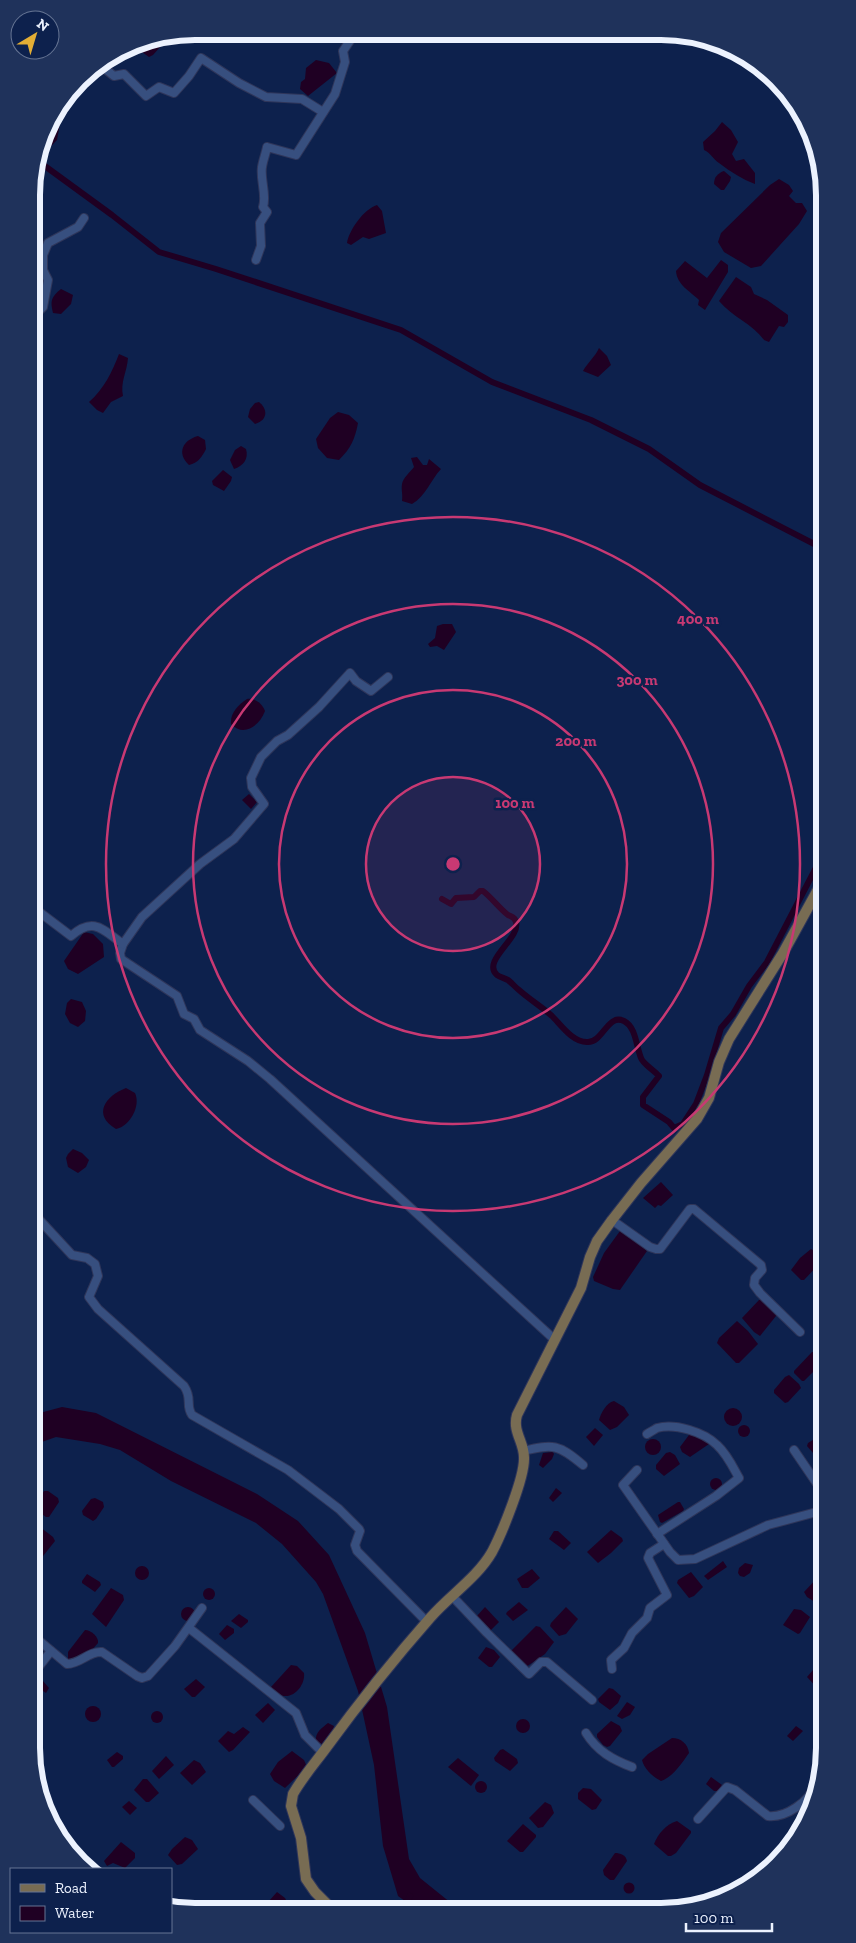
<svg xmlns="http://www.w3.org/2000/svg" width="856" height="1943" font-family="'Zilla Slab',serif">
  <rect width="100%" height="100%" fill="#0d214d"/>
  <!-- water -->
  <g fill="#1f0023">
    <path d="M160,38L161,46L153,55L149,57L142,52L141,42Z"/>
    <path d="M316,60L329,63L337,73L308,96L300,89L301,82L305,79L306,68Z"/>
    <path d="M64,102L57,140L38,160L48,123Z"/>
    <path d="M722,122L731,130L738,142L732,154L736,161L744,159L755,173V184C742,179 731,172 719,163C713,159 711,153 704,150L703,142L715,131Z"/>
    <path d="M724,171L731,177L730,181L724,190H721L714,184C714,177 718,173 724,171Z"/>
    <path d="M779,179L789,185L793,191L789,196L796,203H802L807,211L799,224L761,266L751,268L724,252L718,242L721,233L770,185Z"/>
    <path d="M377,205L382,211L386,233L369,239L363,237L351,245L347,243C349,230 364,209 377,205Z"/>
    <path d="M721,260L728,265V272L705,310L698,305L699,300C690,291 677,285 676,271L685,261L707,278Z"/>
    <path d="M736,277L751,287L754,294L767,300L788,315V322L784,327L779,326L769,342L764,340C753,324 732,317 719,301Z"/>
    <path d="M61,289L73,295L71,304L61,314L53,313C50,301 51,297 61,289Z"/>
    <path d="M599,348L607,356L611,365L598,377L583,371C588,362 595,357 599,348Z"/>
    <path d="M119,354L128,358C127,372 120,382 123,396L111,402L103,413L97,410L89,402C104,389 112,372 119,354Z"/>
    <path d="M259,402C268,409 268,420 255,424L248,417L250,409L255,403Z"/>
    <path d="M338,412L349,415L358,423C355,439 351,448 339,460L327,458L318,448L316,439L330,418Z"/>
    <path d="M198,436L205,440L206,449C202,457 198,463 189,465C176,453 183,440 198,436Z"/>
    <path d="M241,446L246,449C249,459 243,466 234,469L230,460L235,450Z"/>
    <path d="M417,457L423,465H427L429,459L441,469C430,481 426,496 412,504L402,501C403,494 401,490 402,484C403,478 410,472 414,467L411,458Z"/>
    <path d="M223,470L232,477L231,481L224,491L213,485L212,481Z"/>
    <path d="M443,624H452L456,632L444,650L437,646L430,647L428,644L435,638L437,626Z"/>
    <path d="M247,699C255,698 262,703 265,711C260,725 244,738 231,724C230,713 238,705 247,699Z"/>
    <path d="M249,794L257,802L251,809L242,800Z"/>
    <path d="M84,932L93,934L103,944L104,957L78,974L68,969L64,961Z"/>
    <path d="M71,999L82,1002L86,1011L85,1021L78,1027L70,1023L65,1014L67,1003Z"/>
    <path d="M126,1088L135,1093C141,1106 130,1126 116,1129C92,1115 105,1096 126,1088Z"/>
    <path d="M73,1149L82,1153L89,1160L86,1167L78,1173L68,1167L66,1158L68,1154Z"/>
    <path d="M661,1182L673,1195L661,1206L658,1205L655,1208L643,1198Z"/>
    <path d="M620,1231L625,1232L647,1251L620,1290L613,1289L594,1281L593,1277L604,1253Z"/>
    <path d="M811,1249L821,1256L822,1261L804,1280H801L791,1270L800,1258Z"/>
    <path d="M823,1278V1299L815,1289Z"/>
    <path d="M759,1300H762L776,1313V1316L760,1336L754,1332L742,1318Z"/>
    <path d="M737,1321L748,1331L758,1344L739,1363H736L717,1343L719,1338Z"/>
    <path d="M812,1352H816L823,1359V1362L804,1381H802L794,1373V1371Z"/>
    <path d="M789,1375L799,1384L801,1388L788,1402L785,1403L774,1393V1390L785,1377Z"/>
    <path d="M614,1401L624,1407L629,1415L617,1427L610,1430L599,1420C601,1413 606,1403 614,1401Z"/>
    <path d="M62,1407L96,1413L257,1494L298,1521L329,1555L365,1633L387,1707L409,1859L420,1878L451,1903L467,1907H413L398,1896L383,1846L374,1765L358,1691L323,1594L316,1582L282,1544L256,1523L171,1481L120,1450L100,1444L56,1437L36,1444V1414Z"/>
    <circle cx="733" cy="1417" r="9"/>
    <circle cx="744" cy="1431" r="6"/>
    <path d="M595,1428L603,1435L594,1446L586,1437Z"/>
    <path d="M694,1433L708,1442L709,1444L690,1457L682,1452L680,1447L689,1435Z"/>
    <path d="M821,1435L823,1436V1448L813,1453L807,1446L808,1443Z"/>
    <circle cx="653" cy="1447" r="8"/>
    <path d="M670,1452L675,1455L680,1464L664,1476L656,1469V1465L666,1453Z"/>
    <path d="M543,1453L553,1452L554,1454L552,1459L543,1468L539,1465Z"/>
    <circle cx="716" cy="1484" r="6"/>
    <path d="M556,1488L562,1493L553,1502L549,1498Z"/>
    <path d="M44,1491H48L58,1498L59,1502L49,1517H46L36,1510V1504Z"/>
    <path d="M95,1498L103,1502L104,1507L96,1519L93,1521L83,1515L82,1511L91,1499Z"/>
    <path d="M678,1502H680L684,1509L683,1511L662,1523L660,1522L658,1515Z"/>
    <path d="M40,1527L53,1537L55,1541L36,1565V1531Z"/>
    <path d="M611,1530L622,1538L623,1541L611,1553L598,1563L587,1552Z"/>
    <path d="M554,1531H558L571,1543L564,1550L549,1539Z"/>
    <path d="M723,1561L727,1567L708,1580L704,1576Z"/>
    <path d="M745,1563L753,1565L750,1573L744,1577L740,1576L738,1573L739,1568Z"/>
    <circle cx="142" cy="1573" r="7"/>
    <path d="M532,1569L540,1578L528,1588H522L517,1579Z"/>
    <path d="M691,1572L703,1587L694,1596L689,1598L677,1583L678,1580Z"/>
    <path d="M824,1573V1598L815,1602L807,1597L804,1592L818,1577Z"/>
    <path d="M87,1574L100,1582L101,1585L95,1592L82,1583V1581Z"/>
    <circle cx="209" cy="1594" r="6"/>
    <path d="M111,1588L123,1595L124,1600L106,1627L92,1614Z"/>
    <path d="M519,1602L528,1610L513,1621L506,1614L507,1612Z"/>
    <path d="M485,1607L499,1622L489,1632L476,1617Z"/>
    <path d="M566,1607L578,1619L566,1634L559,1636L550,1626L551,1623Z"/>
    <circle cx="188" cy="1614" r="7"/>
    <path d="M794,1609L801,1610L810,1617L800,1633L798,1634L783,1625Z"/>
    <path d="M239,1614L248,1620V1622L241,1628L231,1621Z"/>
    <path d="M227,1625L234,1629V1633L225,1640L219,1634Z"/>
    <path d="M536,1626L540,1627L554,1642L545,1654L526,1667L511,1651Z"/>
    <path d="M85,1630C91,1630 99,1637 98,1643C90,1653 81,1659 68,1659V1652Z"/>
    <path d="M486,1647L494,1650L500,1657L492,1667H489L478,1658Z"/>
    <path d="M824,1660V1690L823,1691H820L807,1677L819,1663Z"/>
    <path d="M291,1665L297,1666L304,1673C306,1688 286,1708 271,1687Z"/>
    <path d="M38,1679L43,1681L49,1688L46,1693L37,1687Z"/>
    <path d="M196,1679L205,1687L195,1697H192L184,1689Z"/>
    <path d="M609,1688L613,1689L621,1696L618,1703L610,1710L599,1702L598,1699Z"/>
    <path d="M627,1702L635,1707L630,1715L622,1719L617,1716Z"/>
    <path d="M268,1703L275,1710L263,1723L255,1715Z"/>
    <circle cx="93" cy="1714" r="8"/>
    <circle cx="157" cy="1717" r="6"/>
    <circle cx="523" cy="1726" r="7"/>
    <path d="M611,1721L620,1726L622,1731L610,1746L607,1747L603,1745L597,1737V1734Z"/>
    <path d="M328,1723L334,1726L333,1730L322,1744L316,1741C315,1732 322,1728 328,1723Z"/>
    <path d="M796,1726L803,1731L793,1741L787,1736Z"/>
    <path d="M243,1727L250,1732L233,1750L229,1752L218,1741L228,1731L234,1734Z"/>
    <path d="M672,1738C681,1738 688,1744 689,1753C682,1763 673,1777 661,1781C653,1777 644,1769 642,1760L648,1754Z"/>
    <path d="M503,1749L517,1759L518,1763L510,1771L495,1761L494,1758L500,1750Z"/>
    <path d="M292,1751L304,1760L307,1767L285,1788L274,1781L270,1774L278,1762Z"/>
    <path d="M117,1752L123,1756V1759L114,1767H112L107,1760Z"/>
    <path d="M166,1756L174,1765L159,1779L152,1771Z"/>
    <path d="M458,1758L479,1775L471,1786L448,1767Z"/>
    <path d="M194,1760L200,1763L206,1772L192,1785L180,1773Z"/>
    <path d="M711,1777L722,1785L718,1791H714L706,1784Z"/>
    <path d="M143,1779H147L159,1793L149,1802H146L134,1790Z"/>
    <circle cx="481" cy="1787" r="6"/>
    <path d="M583,1788L591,1789L602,1800L596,1809L592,1810L578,1799V1793Z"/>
    <path d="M129,1801L137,1808L130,1815L122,1807Z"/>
    <path d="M545,1802L551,1805L554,1813L543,1827L538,1828L529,1818Z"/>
    <path d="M677,1821L691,1831V1833L676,1853L671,1856H668L654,1844C658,1834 666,1824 677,1821Z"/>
    <path d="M523,1824L536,1835V1837L523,1852H520L507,1841Z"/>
    <path d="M185,1837L192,1840L198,1849L182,1864L177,1865L168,1855L172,1849Z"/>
    <path d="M121,1842L135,1853V1858L125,1868L113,1863L107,1866L104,1861Z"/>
    <path d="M615,1853C620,1853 626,1855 627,1861L614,1880H610L604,1875L603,1870Z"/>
    <circle cx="629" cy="1888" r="5.5"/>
    <path d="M277,1892L285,1898L286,1900L280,1908H273L268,1903L269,1901Z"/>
  </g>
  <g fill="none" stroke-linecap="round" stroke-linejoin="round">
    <!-- canal -->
    <g stroke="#1f0023" stroke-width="6">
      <path d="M38,161L112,215L159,252L216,269L401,330L492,382L591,420L649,449L700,485L820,547"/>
      <path d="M442,899L451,904L456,898L474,897L480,891H483C492,898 499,908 508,915C512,917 515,917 516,922C521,938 481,961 497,975C500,977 504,978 508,980C512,983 515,987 519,990C529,999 542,1007 552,1016C561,1025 573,1043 588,1042C603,1042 608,1013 624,1021C636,1027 636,1046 641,1058C643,1064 654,1070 659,1076L643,1097V1105L669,1122L674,1128L683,1124L696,1104L707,1075L721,1028L733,1014L749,986L767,962L821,858"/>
      <path d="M403,1908L410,1896"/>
    </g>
    <defs>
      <g id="minor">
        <path d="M99,64L114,76L124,74L146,96L159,87L174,93L189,76L201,58L239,83L266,97L302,99L323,112"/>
        <path d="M256,260L261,246L260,223L267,212L263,207C267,195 260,180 262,167C263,160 266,153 267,147L296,155L335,94L345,62L343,51L356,32"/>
        <path d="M32,309L40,310L43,307L48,280L43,270V255L48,243L78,227L84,218"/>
        <path d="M388,677L371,691L356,681L350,673L319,707L288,735L277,741L261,757L251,778L252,787L264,804L234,839L200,864L142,917L123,944L120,953L121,959L177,996L184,1014L194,1019L200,1030L248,1061L270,1079L555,1340"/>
        <path d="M34,908L71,936C94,916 103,930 123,944"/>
        <path d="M35,1215L72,1255L87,1258L95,1264L98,1276L89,1297L98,1309L184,1386C193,1399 185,1405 192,1415L288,1470L339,1509L359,1529L360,1531L355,1545L357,1551L427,1622"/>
        <path d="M612,1220L650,1247L656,1249H660L690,1209H694L761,1265L762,1270L755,1278L754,1285L760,1293L800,1332"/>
        <path d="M647,1434C650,1432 654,1430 657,1428C675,1423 704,1432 717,1445C727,1454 733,1467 739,1478L716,1496L657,1534"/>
        <path d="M794,1450L824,1494"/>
        <path d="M523,1451C554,1444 558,1444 583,1465"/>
        <path d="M637,1470L623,1485L670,1552L678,1560L695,1559L768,1525L824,1510"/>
        <path d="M452,1596L487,1633L529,1674L541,1662H547L592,1700"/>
        <path d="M824,1603L820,1606L824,1610"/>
        <path d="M189,1628L296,1713L305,1735L323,1753"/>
        <path d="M36,1638L67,1664C80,1664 89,1651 102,1652L137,1676L142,1678L148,1676L175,1646L202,1608"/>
        <path d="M37,1669L51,1651"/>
        <path d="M612,1669L611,1660L624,1648L632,1633L647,1618L650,1608L667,1595L648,1558L650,1553L664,1544"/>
        <path d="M586,1733C597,1751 613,1760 632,1767"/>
        <path d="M253,1800L280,1826"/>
        <path d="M698,1819L727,1787L735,1790L768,1816C785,1818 810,1802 815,1784C819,1772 817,1765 824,1753"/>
      </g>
      <path id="major" d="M331,1908L315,1892L306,1879L301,1838L291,1806L293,1794C302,1778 315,1763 326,1748C359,1703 394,1659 430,1618C450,1595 477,1578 492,1552C502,1533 524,1479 524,1459C525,1443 512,1432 517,1415L581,1288L590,1257L597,1241L612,1220L641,1183L697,1119L709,1098L719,1062L729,1039L783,953L821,884"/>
    </defs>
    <!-- minor casing -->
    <use href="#minor" stroke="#2f365a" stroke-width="10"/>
    <!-- major casing -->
    <use href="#major" stroke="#2f365a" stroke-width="12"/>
    <!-- minor -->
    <use href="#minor" stroke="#374f7f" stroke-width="8"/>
    <!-- major -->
    <use href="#major" stroke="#786c53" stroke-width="10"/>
  </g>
  <!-- distance rings -->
  <circle cx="453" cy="864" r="87" fill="#c83973" fill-opacity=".12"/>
  <g fill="none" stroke="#c83973" stroke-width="2.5">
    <circle cx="453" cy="864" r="87"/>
    <circle cx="453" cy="864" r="174"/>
    <circle cx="453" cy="864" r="260"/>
    <circle cx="453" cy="864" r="347"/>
  </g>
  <!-- crop -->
  <path d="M0 0H856V1943H0ZM195 40H661A155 155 0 0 1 816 195V1748A155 155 0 0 1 661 1903H195A155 155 0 0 1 40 1748V195A155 155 0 0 1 195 40Z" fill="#1f325b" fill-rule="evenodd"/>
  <path fill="none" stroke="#ecf2fe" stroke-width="6" d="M195 40H661A155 155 0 0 1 816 195V1748A155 155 0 0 1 661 1903H195A155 155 0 0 1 40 1748V195A155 155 0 0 1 195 40Z"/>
  <circle cx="453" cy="864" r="8" fill="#c83973" stroke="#0d214d" stroke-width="2.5"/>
  <g font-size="15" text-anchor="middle" font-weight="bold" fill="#c83973" stroke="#0d214d" stroke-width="5" stroke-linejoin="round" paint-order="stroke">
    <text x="698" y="624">400 m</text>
    <text x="637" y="685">300 m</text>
    <text x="576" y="746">200 m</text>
    <text x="515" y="808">100 m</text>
  </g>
  <!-- legend -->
  <rect x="10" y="1868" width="162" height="65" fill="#0d214d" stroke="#667594"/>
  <rect x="20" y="1884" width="25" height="8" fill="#786c53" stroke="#667594"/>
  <text x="55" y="1893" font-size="15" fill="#ecf2fe">Road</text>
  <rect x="20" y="1906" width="25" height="15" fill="#1f0023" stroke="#667594"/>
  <text x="55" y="1918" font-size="15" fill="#ecf2fe">Water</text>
  <!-- north arrow -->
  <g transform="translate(35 35) rotate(38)"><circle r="24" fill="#0d214d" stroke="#667594"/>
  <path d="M0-4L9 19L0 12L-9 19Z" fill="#e3ae35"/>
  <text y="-8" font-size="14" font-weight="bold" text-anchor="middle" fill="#ecf2fe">N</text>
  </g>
  <!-- scale -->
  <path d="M686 1923v8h86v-8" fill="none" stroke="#ecf2fe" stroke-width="2.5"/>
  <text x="694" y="1923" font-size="15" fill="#ecf2fe" stroke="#0d214d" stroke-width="4" paint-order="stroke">100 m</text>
</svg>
